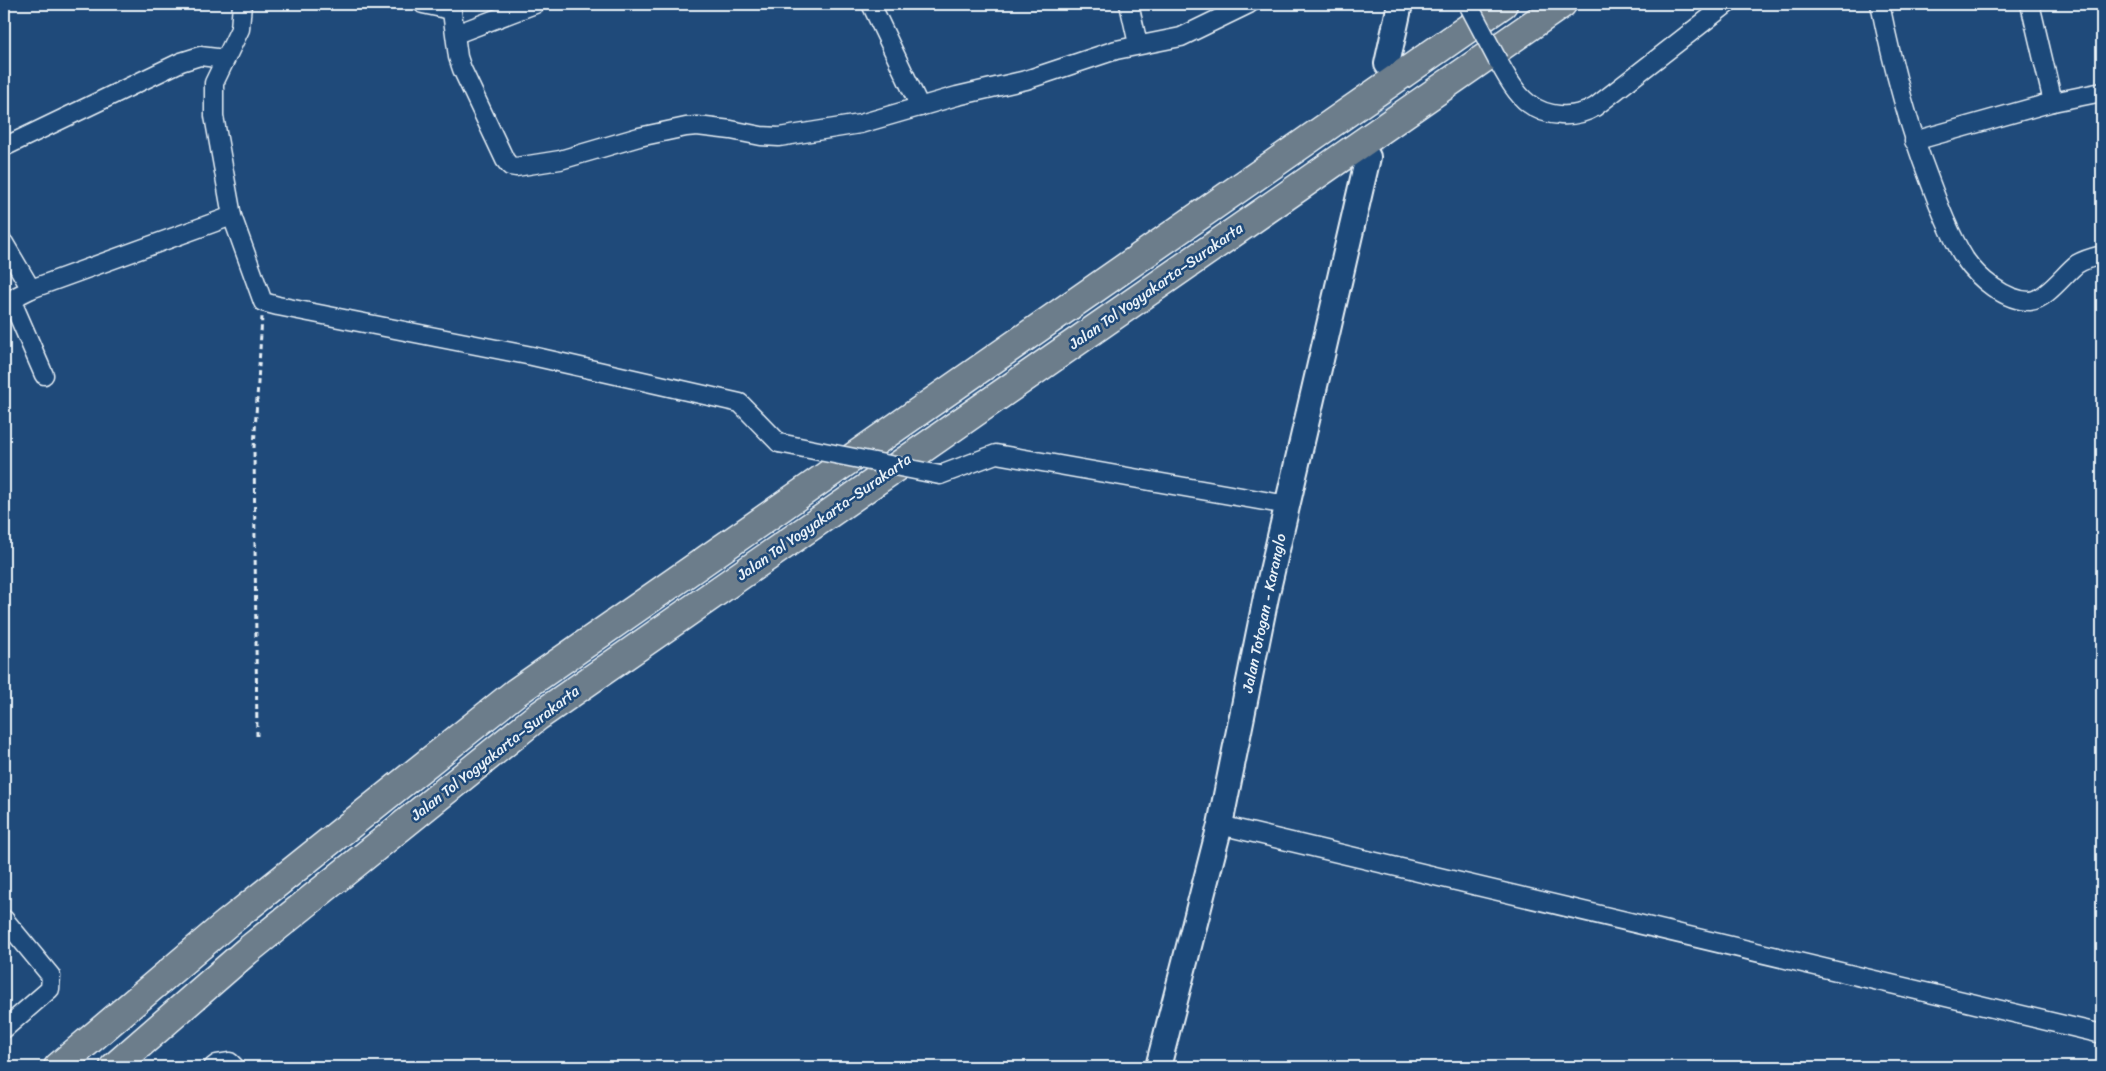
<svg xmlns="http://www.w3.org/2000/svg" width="2106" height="1071" font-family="Sriracha,sans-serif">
  <rect width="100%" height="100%" fill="#1f4a7a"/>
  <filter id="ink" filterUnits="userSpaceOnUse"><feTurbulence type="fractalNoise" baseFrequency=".02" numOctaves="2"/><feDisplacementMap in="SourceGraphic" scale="10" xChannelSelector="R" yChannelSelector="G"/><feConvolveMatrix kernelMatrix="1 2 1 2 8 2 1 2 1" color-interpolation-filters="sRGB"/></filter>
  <g filter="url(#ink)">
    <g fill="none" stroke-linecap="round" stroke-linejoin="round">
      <!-- secondary-tunnel -->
      <path stroke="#3d638d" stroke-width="24" stroke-dasharray="24 12" stroke-linecap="butt" d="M1370,148L1385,76"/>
      <defs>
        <g id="street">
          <path d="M242,4L240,29L214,83V116L232,216L263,302L278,306L532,356L740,403L779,443"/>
          <path d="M423,4L451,10"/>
          <path d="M451,4L458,57L462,69L505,160L510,166L516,167L560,160L639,137L686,127L697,126L731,130L761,136L779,137L860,124L957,96L1026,80L1116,50L1181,37L1249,4"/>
          <path d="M871,4L920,107"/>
          <path d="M1129,4L1138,44"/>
          <path d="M1880,4C1892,63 1907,122 1929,179C1939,206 1950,235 1965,259C1978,278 2005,301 2030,301C2046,300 2065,273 2077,264C2085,259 2094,257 2102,255"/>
          <path d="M2030,4L2053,102"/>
          <path d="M456,34L535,4"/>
          <path d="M1498,61C1506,75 1515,93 1528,103C1547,118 1575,119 1595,107L1727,4"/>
          <path d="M1914,141L2053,102L2102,92"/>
          <path d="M4,147L181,62L200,56L225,59"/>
          <path d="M4,243L31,289"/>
          <path d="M44,375L14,306L17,296L31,289L232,216"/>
          <path d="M940,475L996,454L1287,505"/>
          <path d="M1220,825L2102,1034"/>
          <path d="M4,919L51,976L50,989L4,1029"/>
          <path d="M213,1067L217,1064L230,1062L235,1067"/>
        </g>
        <g id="secondary">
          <path d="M1387,64L1400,4"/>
          <path d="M1158,1067L1220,825L1266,597L1368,157"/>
        </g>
        <g id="highway">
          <path d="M58,1067L225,925L515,693L1503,4"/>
          <path d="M114,1067L247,951L537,717L1562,4"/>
        </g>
      </defs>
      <!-- street casing -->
      <use href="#street" stroke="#e8f1f8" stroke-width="21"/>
      <!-- secondary casing -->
      <use href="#secondary" stroke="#e8f1f8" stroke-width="28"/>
      <!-- highway casing -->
      <use href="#highway" stroke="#e8f1f8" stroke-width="31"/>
      <!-- path -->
      <path stroke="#e8f1f8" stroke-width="3" stroke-dasharray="5 4" stroke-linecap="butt" d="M257,736L254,448L262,317"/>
      <!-- street -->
      <use href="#street" stroke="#1f4a7a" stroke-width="18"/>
      <!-- secondary -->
      <use href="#secondary" stroke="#1f4a7a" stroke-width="24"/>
      <!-- highway -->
      <use href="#highway" stroke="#6c7d8b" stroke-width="28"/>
      <defs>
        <g id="street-bridge">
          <path d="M1469,6L1498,61"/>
          <path d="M779,443L940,475"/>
        </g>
      </defs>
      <!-- street-bridge casing -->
      <use href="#street-bridge" stroke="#e8f1f8" stroke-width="21" stroke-linecap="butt"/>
      <!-- street-bridge -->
      <use href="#street-bridge" stroke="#1f4a7a" stroke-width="18"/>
    </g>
  </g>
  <g text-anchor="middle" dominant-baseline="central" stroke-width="5" stroke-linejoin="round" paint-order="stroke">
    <!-- street labels -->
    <g font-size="15" fill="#e8f1f8" stroke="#1f4a7a">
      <text transform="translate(1156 286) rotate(-35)">Jalan Tol Yogyakarta–Surakarta</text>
      <text transform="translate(824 517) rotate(-35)">Jalan Tol Yogyakarta–Surakarta</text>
      <text transform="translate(1264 613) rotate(-78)">Jalan Totogan - Karanglo</text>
      <text transform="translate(495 753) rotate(-38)">Jalan Tol Yogyakarta–Surakarta</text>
    </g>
  </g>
  <!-- margin -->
  <rect width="2106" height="1071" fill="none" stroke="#1f4a7a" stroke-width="20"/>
  <rect x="10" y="10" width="2086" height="1051" fill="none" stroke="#e8f1f8" stroke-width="2" filter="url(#ink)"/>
</svg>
